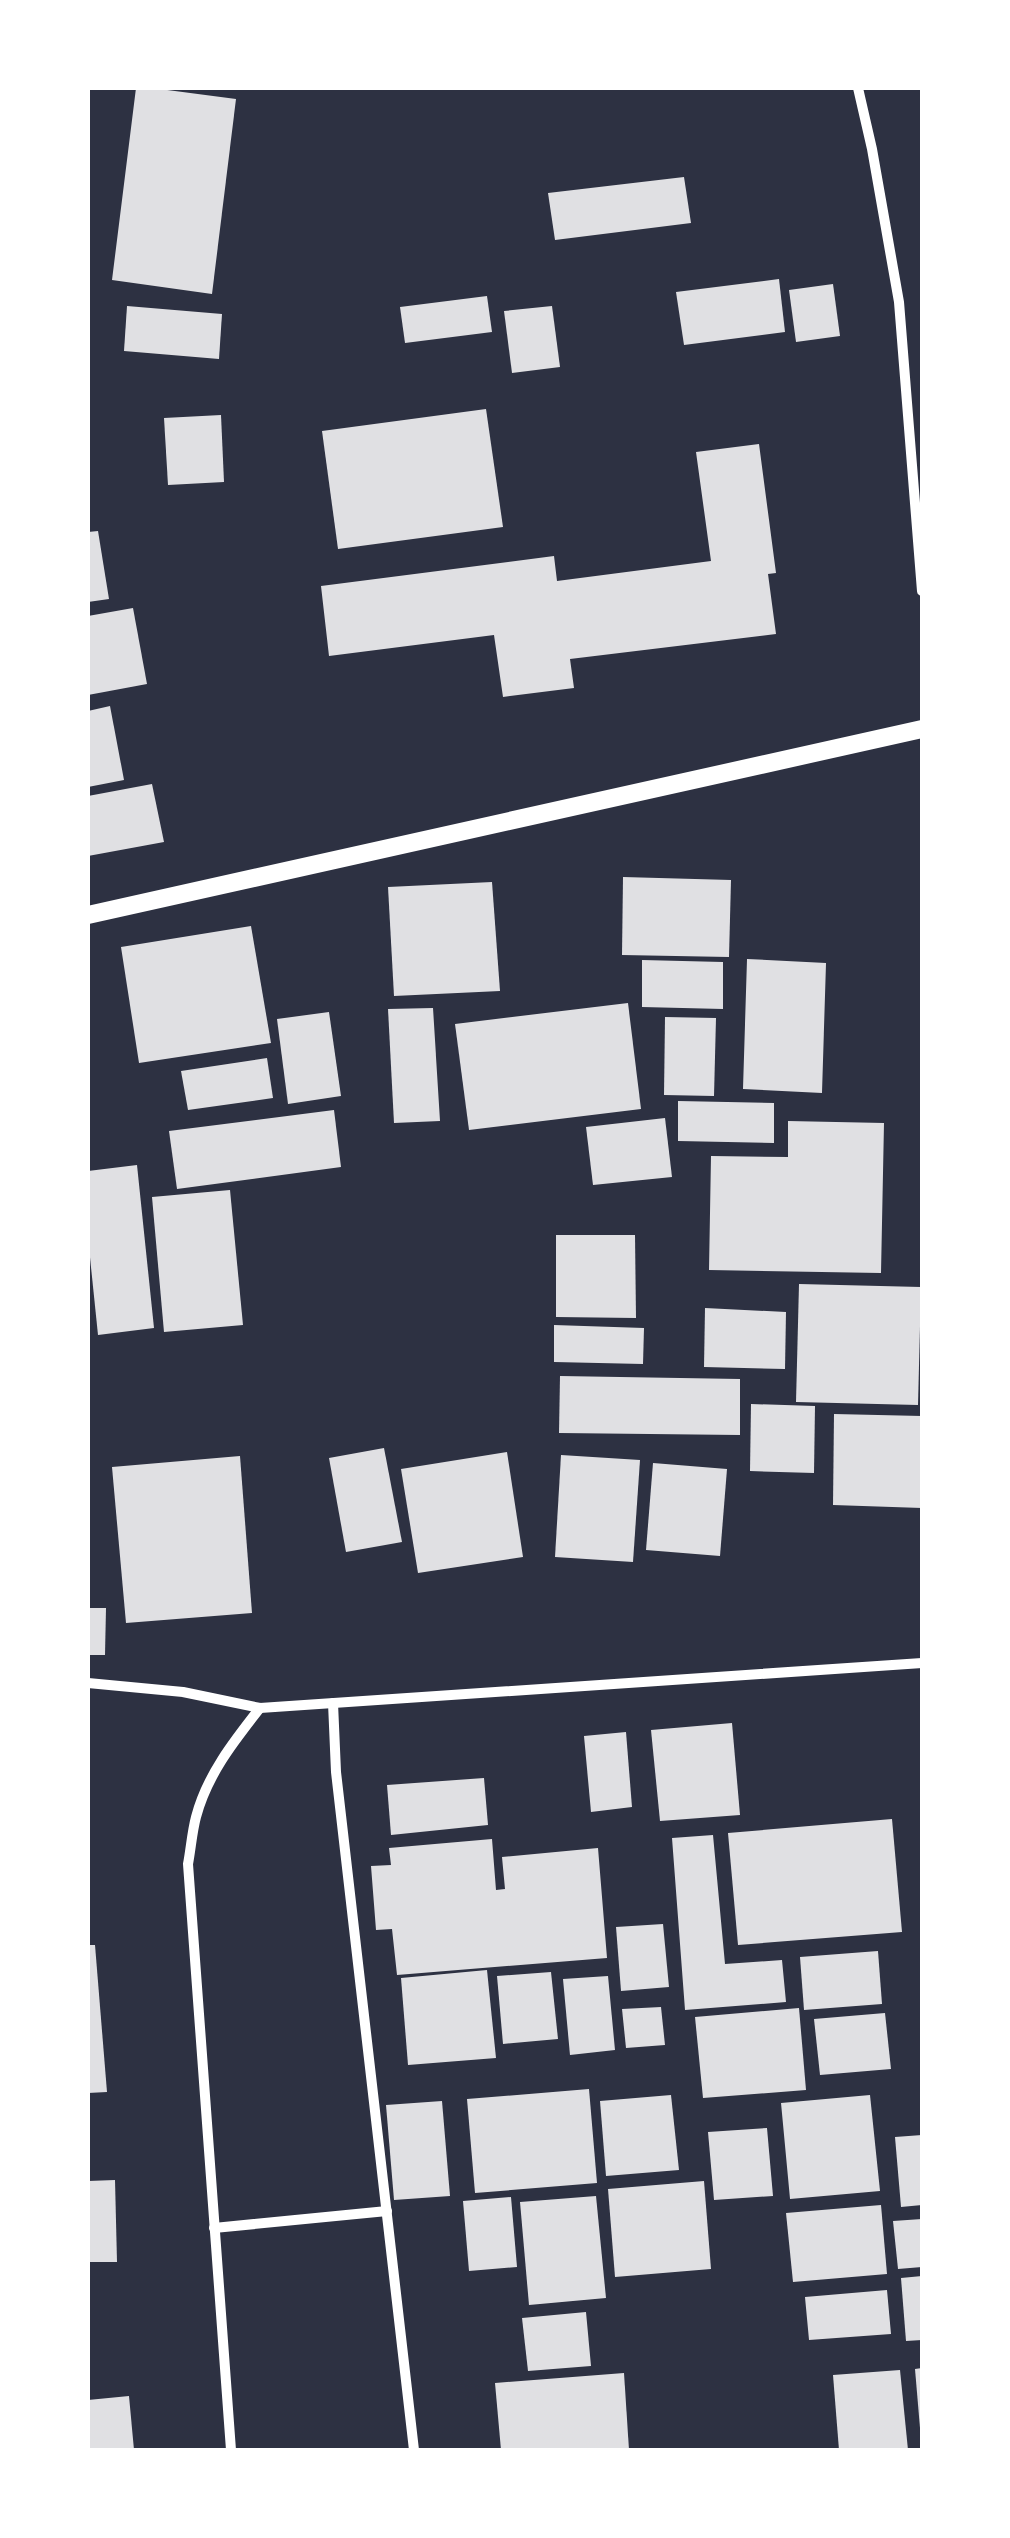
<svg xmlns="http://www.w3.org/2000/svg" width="1010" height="2538" font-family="Lato,sans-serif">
  <rect width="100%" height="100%" fill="#2d3142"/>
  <!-- building -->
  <g fill="#e0e0e3">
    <path d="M136,88H152L236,99L212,294L112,280Z"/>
    <path d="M684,177L691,223L555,240L548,193Z"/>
    <path d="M779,279L785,332L684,345L676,292Z"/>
    <path d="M833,284L840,336L796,342L789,290Z"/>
    <path d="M487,296L492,332L405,343L400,307Z"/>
    <path d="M127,306L222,314L219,359L124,351Z"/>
    <path d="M552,306L560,367L512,373L504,311Z"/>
    <path d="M486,409L503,527L338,549L322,431Z"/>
    <path d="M221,415L224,482L168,485L164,418Z"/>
    <path d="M759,444L776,573L768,574L776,634L570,659L574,688L503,697L494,635L329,656L321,586L554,556L557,581L711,561L696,452Z"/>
    <path d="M98,531L109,599L88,602V532Z"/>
    <path d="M133,608L147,684L88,695V616Z"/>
    <path d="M110,706L124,780L88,787V711Z"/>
    <path d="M152,784L164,842L88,856V796Z"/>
    <path d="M623,877L731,880L729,957L622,955Z"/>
    <path d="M492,882L500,991L394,996L388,887Z"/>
    <path d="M251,926L271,1043L139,1063L121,947Z"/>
    <path d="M747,959L826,963L822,1093L743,1089Z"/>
    <path d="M642,960L723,962V1009L642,1007Z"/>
    <path d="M628,1003L641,1109L469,1130L455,1024Z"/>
    <path d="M433,1008L440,1121L394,1123L388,1009Z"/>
    <path d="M329,1012L341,1096L288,1104L277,1019Z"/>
    <path d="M665,1017L716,1018L714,1096L664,1095Z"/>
    <path d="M267,1058L273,1098L188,1110L181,1071Z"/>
    <path d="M678,1101L774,1103V1143L678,1141Z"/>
    <path d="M334,1110L341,1167L177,1189L169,1131Z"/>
    <path d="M665,1118L672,1177L593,1185L586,1127Z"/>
    <path d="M788,1121L884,1123L881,1273L709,1270L711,1156L788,1157Z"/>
    <path d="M137,1165L154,1328L98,1335L88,1238V1171Z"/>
    <path d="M230,1190L243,1325L164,1332L152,1197Z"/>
    <path d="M556,1235H635L636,1318L556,1317Z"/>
    <path d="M799,1284L921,1287L918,1405L796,1402Z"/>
    <path d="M705,1308L786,1312L785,1369L704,1367Z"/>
    <path d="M554,1325L644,1328L643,1364L554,1362Z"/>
    <path d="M560,1376L740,1379V1435L559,1433Z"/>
    <path d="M751,1404L815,1406L814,1473L750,1471Z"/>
    <path d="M834,1414L922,1416V1508L833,1505Z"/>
    <path d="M384,1448L402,1542L346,1552L329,1458Z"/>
    <path d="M507,1452L523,1557L418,1573L401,1469Z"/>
    <path d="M561,1455L640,1460L633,1562L555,1557Z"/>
    <path d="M240,1456L252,1613L126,1623L112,1467Z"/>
    <path d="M653,1463L727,1469L720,1556L646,1550Z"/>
    <path d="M88,1608H106L105,1655H88Z"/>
    <path d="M732,1723L740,1815L660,1821L651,1730Z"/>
    <path d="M626,1732L632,1807L591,1812L584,1736Z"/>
    <path d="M484,1778L488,1825L391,1835L387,1785Z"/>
    <path d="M892,1819L902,1932L738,1945L728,1833Z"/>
    <path d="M713,1835L725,1964L782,1960L786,2002L685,2010L672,1838Z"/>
    <path d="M492,1839L496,1890L505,1889L502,1857L598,1848L607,1958L397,1975L392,1929L376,1930L371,1866L391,1865L389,1848Z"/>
    <path d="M663,1924L669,1987L621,1991L616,1927Z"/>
    <path d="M88,1945H95L107,2092L88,2093Z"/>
    <path d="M878,1951L882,2004L804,2010L800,1957Z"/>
    <path d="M487,1970L496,2058L408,2065L401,1978Z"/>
    <path d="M551,1972L558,2039L503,2044L497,1976Z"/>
    <path d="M608,1976L615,2050L570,2055L563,1979Z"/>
    <path d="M661,2007L665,2045L626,2048L622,2009Z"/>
    <path d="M799,2008L806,2090L703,2098L695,2017Z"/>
    <path d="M885,2013L891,2069L820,2075L814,2019Z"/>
    <path d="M589,2089L597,2183L475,2193L467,2099Z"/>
    <path d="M671,2095L679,2170L606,2176L600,2101Z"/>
    <path d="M870,2095L880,2191L790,2199L781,2103Z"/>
    <path d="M442,2101L450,2196L394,2200L386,2105Z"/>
    <path d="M767,2128L773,2196L714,2200L708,2132Z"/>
    <path d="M922,2135V2205L901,2207L895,2137Z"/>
    <path d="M115,2180L117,2262H88V2181Z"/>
    <path d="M704,2181L711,2269L615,2277L608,2189Z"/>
    <path d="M596,2196L606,2298L529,2305L520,2202Z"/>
    <path d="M511,2197L517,2267L469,2271L463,2201Z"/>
    <path d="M881,2205L887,2274L793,2282L786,2213Z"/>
    <path d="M922,2219V2267L898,2269L893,2221Z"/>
    <path d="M922,2276V2340L906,2341L901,2278Z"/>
    <path d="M887,2290L891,2334L809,2340L805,2297Z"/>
    <path d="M586,2312L591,2366L528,2371L522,2318Z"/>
    <path d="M922,2368V2428H920L915,2369Z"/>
    <path d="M900,2370L908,2450H839L833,2375Z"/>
    <path d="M624,2373L629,2450H501L495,2383Z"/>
    <path d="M129,2396L134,2450H88V2400Z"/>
  </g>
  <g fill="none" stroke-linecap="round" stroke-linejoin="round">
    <!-- minor -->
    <g stroke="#fff" stroke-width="10">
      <path d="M858,88L872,149L899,302L922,591"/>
      <path d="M88,1683L183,1692L260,1708L922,1663"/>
      <path d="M333,1703L336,1772L414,2450"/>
      <path d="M214,2228L387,2211"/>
      <path d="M231,2450L188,1864C191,1848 192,1832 196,1817C207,1775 234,1741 260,1708"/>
    </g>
    <!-- tertiary -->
    <path stroke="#fff" stroke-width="18" d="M88,915L922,729"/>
  </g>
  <!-- border -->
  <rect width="1010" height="2538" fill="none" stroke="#ffffff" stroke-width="180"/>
</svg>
